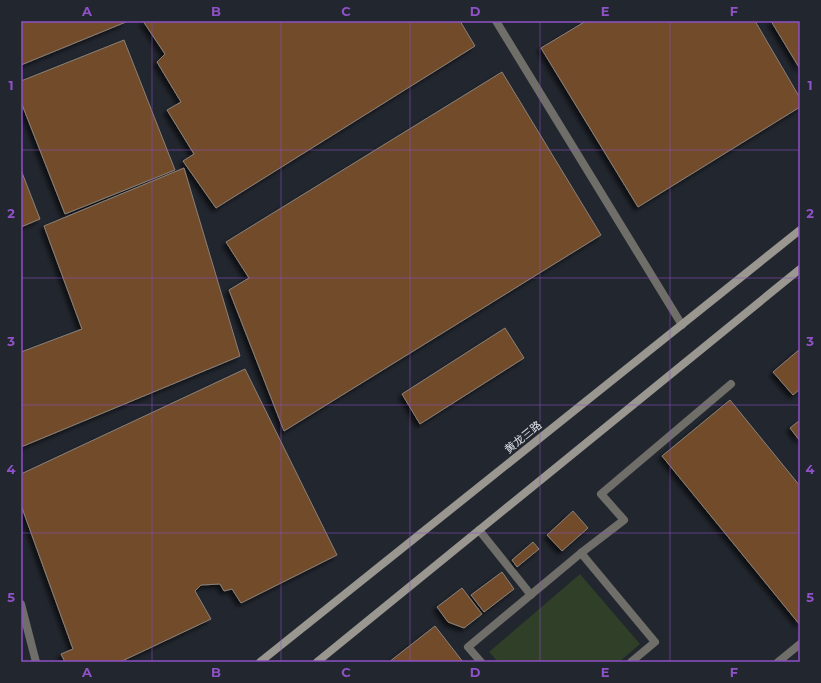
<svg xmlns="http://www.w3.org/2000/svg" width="821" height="683" font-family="Montserrat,'Noto Sans SC',sans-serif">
  <defs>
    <filter id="shadow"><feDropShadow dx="-3.5" dy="3.5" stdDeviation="2" flood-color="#0009"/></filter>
  </defs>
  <rect width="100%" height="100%" fill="#22262e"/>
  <!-- green -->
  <path fill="#2f3f28" d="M580,574L640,644L619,662H498L489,652Z"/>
  <!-- building -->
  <g fill="#714c2b" stroke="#8b8179" filter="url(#shadow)">
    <path d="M21,21H125L126,22L21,65Z"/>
    <path d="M143,21H460L475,46L216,208L183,161L194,154L167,110L181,102L157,62L165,54Z"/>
    <path d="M586,21H755L800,98V107L638,207L541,48Z"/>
    <path d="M771,21H800V69Z"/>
    <path d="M124,40L175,170L65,214L21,102V81Z"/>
    <path d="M502,72L601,235L284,431L229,290L249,278L226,242Z"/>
    <path d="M184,168L240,356L21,447V352L82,329L44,226Z"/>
    <path d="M21,170L40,219L21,227Z"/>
    <path d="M505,328L524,358L420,424L402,394Z"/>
    <path d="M800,349V389L793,395L773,372Z"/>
    <path d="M245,369L337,555L241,603L232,589L224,591L220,584L201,585L195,591L211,619L120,662H65L61,654L73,649L21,505V474Z"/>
    <path d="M730,400L800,486V625L662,456Z"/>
    <path d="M800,420V441L790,428Z"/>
    <path d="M573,511L588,528L562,551L547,535Z"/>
    <path d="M533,542L539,549L517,567L512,560Z"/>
    <path d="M502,572L514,589L484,612L471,595Z"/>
    <path d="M462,588L482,614L464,628L448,622L437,607Z"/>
    <path d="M435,626L463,662H389Z"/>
  </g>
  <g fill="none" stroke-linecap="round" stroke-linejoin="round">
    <!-- street -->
    <g stroke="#706e69" stroke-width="8">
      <path d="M496,21L682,325"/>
      <path d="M479,530L531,595"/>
      <path d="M581,553L624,520L601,494L731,384"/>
      <path d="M21,604L36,662"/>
      <path d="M481,662L468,647L581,553L655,642L631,662"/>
      <path d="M778,662L800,644"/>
    </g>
    <!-- secondary -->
    <g stroke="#9a9790" stroke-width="8">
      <path d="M260,662L800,230"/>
      <path d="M317,662L800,269"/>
    </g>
  </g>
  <!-- grid -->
  <path fill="none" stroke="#8f51c7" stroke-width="1" stroke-opacity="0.55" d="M152,21V662M281,21V662M410,21V662M540,21V662M670,21V662M21,150H800M21,278H800M21,405H800M21,533H800"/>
  <g text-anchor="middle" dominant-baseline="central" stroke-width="4" stroke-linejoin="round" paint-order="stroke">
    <!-- street labels -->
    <g font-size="11" fill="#e1e3e9" stroke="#22262e">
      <text transform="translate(523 437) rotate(-39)">黄龙三路</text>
    </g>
  </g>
  <!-- border -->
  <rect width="821" height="683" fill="none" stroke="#22262e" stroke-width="44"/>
  <rect x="22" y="22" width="777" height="639" fill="none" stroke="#8f51c7" stroke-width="1.5"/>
  <g font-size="13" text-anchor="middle" font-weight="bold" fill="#8f51c7">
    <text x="87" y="16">A</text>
    <text x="216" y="16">B</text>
    <text x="346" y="16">C</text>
    <text x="475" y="16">D</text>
    <text x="605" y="16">E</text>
    <text x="734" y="16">F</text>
    <text x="11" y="90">1</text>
    <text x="810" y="90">1</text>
    <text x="11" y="218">2</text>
    <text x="810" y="218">2</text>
    <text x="11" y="346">3</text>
    <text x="810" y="346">3</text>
    <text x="11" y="474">4</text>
    <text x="810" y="474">4</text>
    <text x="11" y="602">5</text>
    <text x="810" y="602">5</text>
    <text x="87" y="677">A</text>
    <text x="216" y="677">B</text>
    <text x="346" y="677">C</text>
    <text x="475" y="677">D</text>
    <text x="605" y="677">E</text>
    <text x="734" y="677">F</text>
  </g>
</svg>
